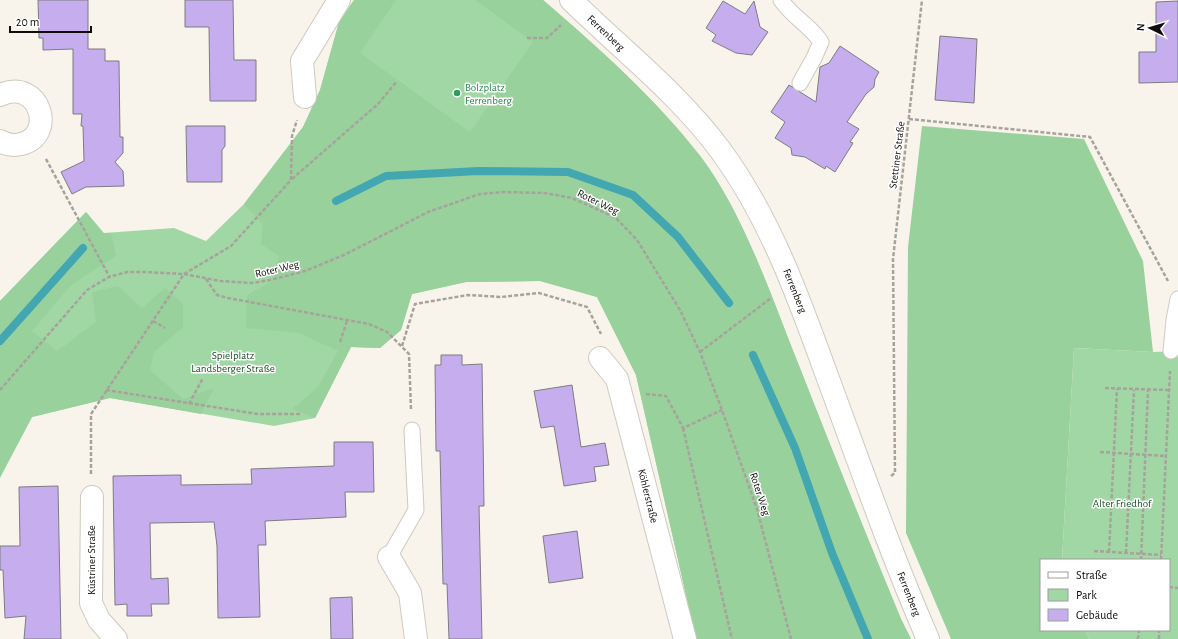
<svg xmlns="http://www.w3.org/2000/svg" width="1178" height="639" font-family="'Alegreya Sans',sans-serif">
  <rect width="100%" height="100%" fill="#f9f4eb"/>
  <!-- green -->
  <g fill="#a1d7a5">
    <path d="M354,0H543C599,48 656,99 701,157C743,213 770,293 796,358C830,445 865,532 901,619L911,639H696L636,375L597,297L540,281L466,282L412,294L401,330L380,348L351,347L315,418L274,426L110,398L32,417L0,478V301L86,212L104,233L174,228L206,241L244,204L303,127L320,90L339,22Z"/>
    <path d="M1074,348L1153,352L1178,351V639H1089L1085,630H1169V560H1062Z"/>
  </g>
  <!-- forest -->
  <g fill="#99d19d">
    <path d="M354,0H396L360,53L470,132L533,42L475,0H543C599,48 656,99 701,157C743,213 770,293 796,358C830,445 865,532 901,619L911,639H696L636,375L597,297L540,281L466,282L412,294L401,330L380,348L351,347L315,418L292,409L318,387L338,351L299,333L246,328L247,295L272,281L279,256L261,244L263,225L244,204L303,127L320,90L339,22Z"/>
    <path d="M922,126L1084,139L1143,261L1153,352L1074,348L1062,560H1041V630H1085L1089,639H951L906,533L908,247Z"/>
    <path d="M86,212L103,233H111L116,256L71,285L32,331L57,351L96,322L92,292L118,286L142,308L165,288L183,304V327L154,352L150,370L183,399L214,388L201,414L110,398L32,417L0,477V301Z"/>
  </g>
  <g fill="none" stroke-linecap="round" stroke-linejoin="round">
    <!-- stream -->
    <g stroke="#42a7b1" stroke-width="8">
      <path d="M336,201L386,176L478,171L568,172L633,195L678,237L729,303"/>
      <path d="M0,341L83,248"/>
      <path d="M753,355L795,448L832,553L868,639"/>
    </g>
  </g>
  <!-- building -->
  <g fill="#c6aeee" stroke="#7d7b83">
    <path d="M38,0H88V49H105V61H119L120,137H123V153L115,162L123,171L124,186L86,187L72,194L61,172L84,161L83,126H81L82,114H73V49L43,50V38H39Z"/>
    <path d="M185,0H233L234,60H256V101H210L209,27H185Z"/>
    <path d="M723,1L745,14L754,1L760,27L768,32L752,55L736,53L712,41L716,35L706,28Z"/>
    <path d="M1178,1V82L1139,83V52H1156V2Z"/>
    <path d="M940,36L977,39L974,103L935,100Z"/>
    <path d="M840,46L879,72L875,79L874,87L866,94L847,122L859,129L850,142L853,143L835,172L826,166L825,169L805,157L792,155L791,148L775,138L785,122L771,112L789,85L816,102L820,67L829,63Z"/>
    <path d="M186,126H225V146L222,150V182H187Z"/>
    <path d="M441,355H462V365L482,364L484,506H479L482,639H449L447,584H443L440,451H436L435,365H441Z"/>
    <path d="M572,385L581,447L605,443L609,465L594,467L596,481L564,486L554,426L541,428L534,391Z"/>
    <path d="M334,442H373L374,492H345L346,517L265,521L266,545H258L260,617L218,618L217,546L214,522L150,523L151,579L168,578L169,604H151L152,616H127V604L115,605L113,476L181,475V485L252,484L251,469L334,466Z"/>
    <path d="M58,486L61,639H24L26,616L5,618L3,570H0V546H20L19,487Z"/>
    <path d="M577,531L583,578L549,583L543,536Z"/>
    <path d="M352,597L353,639H331L330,598Z"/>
  </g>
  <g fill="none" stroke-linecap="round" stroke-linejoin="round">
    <defs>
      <g id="service">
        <path d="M781,0C792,17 810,25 821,42L814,58L800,83"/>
        <path d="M1171,351L1174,320L1178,299"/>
        <path d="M389,557L416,510L412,430"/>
      </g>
      <g id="minor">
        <path d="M571,0C620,48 681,96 721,151C770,218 798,296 826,373C859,462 890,552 928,639"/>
        <path d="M0,95C40,77 57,136 21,144C14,146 7,145 0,141"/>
        <path d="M305,97L302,61L339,0"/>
        <path d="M600,358L617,379L685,639"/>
        <path d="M92,497L91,603L99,620L116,639"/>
        <path d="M389,557L410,593L416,639"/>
      </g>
    </defs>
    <!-- service casing -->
    <use href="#service" stroke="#cecac1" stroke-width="17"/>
    <!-- minor casing -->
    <use href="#minor" stroke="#cecac1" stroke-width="24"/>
    <!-- path -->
    <g stroke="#a7a39c" stroke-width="2.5" stroke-dasharray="4 2" stroke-linecap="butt">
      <path d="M527,38H547L561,25"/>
      <path d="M909,119L1090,137L1168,281"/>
      <path d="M46,159L109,276"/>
      <path d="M292,179L378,104L397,81"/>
      <path d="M206,279L217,295L228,298L369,324L387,332L409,354L411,410"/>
      <path d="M153,321L165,328"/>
      <path d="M340,342L347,321"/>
      <path d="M402,346L415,304L468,295L501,297L539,293L587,307L601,334"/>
      <path d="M700,352L771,298"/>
      <path d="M1105,388L1168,390"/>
      <path d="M0,390L87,290L109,277L127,272H145L184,274L220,281L252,283L270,280L305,271L344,255L428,212L480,194L503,192L545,193L572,198L616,218L637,240L680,310L700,352L722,410L757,509L791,639"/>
      <path d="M106,390L258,414H301"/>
      <path d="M646,394L666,396L683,428L722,410"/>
      <path d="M189,404L203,378"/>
      <path d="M683,428L732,639"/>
      <path d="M1100,452L1165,456"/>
      <path d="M91,474V414L184,274L231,246L291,180L292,136L297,120"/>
      <path d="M891,476L895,473L893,259L922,0"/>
      <path d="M1094,551L1161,555"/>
      <path d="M1109,552L1117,389"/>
      <path d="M1126,553L1134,390"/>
      <path d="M1141,560L1148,390"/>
      <path d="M1161,560L1170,371"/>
      <path d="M1169,587L1178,588"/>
      <path d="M1138,639L1139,630"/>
      <path d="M1159,639V630"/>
    </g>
    <!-- service -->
    <use href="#service" stroke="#fff" stroke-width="15"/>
    <!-- minor -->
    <use href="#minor" stroke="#fff" stroke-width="22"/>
  </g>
  <!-- markers -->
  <circle fill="#2e9e5b" stroke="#fff" stroke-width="1.5" cx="457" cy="93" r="4"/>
  <g text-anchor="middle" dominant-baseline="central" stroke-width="3" stroke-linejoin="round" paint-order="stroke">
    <!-- street labels -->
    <g font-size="11" fill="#0f0d0a" stroke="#fff">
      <text transform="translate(606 33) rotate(43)">Ferrenberg</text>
      <text transform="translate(897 155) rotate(-83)">Stettiner Straße</text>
      <text transform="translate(598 202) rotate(26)">Roter Weg</text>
      <text transform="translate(277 269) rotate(-13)">Roter Weg</text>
      <text transform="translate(795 291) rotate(68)">Ferrenberg</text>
      <text transform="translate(760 494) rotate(72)">Roter Weg</text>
      <text transform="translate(648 496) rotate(76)">Köhlerstraße</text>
      <text transform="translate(91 560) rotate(-90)">Küstriner Straße</text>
      <text transform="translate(909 594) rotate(68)">Ferrenberg</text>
    </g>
    <!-- leisure labels -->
    <g font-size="11" fill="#27864d" stroke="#fff" text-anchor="start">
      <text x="465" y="87">Bolzplatz<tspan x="465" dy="13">Ferrenberg</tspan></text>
    </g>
    <!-- park labels -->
    <g font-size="11" fill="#155020" stroke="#fff">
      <text x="233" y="355">Spielplatz<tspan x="233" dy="13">Landsberger Straße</tspan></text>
      <text x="1122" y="503">Alter Friedhof</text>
    </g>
  </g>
  <!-- legend -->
  <rect x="1040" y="559" width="130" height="72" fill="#ffffff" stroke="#9f9e9d"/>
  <rect x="1048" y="572" width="20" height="6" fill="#ffffff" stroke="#9f9e9d"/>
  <text x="1076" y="579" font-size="12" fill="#0f0d0a">Straße</text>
  <rect x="1048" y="589" width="20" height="12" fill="#a1d7a5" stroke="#9f9e9d"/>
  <text x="1076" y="599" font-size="12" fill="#0f0d0a">Park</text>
  <rect x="1048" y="609" width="20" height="12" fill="#c6aeee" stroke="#9f9e9d"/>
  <text x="1076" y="619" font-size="12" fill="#0f0d0a">Gebäude</text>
  <!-- north arrow -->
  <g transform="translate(1150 28) rotate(275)" stroke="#ffffff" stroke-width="3" paint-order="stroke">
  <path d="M0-3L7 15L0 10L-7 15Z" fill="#0f0d0a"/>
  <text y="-6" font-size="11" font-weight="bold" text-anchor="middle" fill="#0f0d0a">N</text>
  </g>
  <!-- scale -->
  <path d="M10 26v6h81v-6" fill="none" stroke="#0f0d0a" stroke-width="2"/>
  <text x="16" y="26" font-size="12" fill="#0f0d0a" stroke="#ffffff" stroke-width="3" paint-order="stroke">20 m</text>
</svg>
